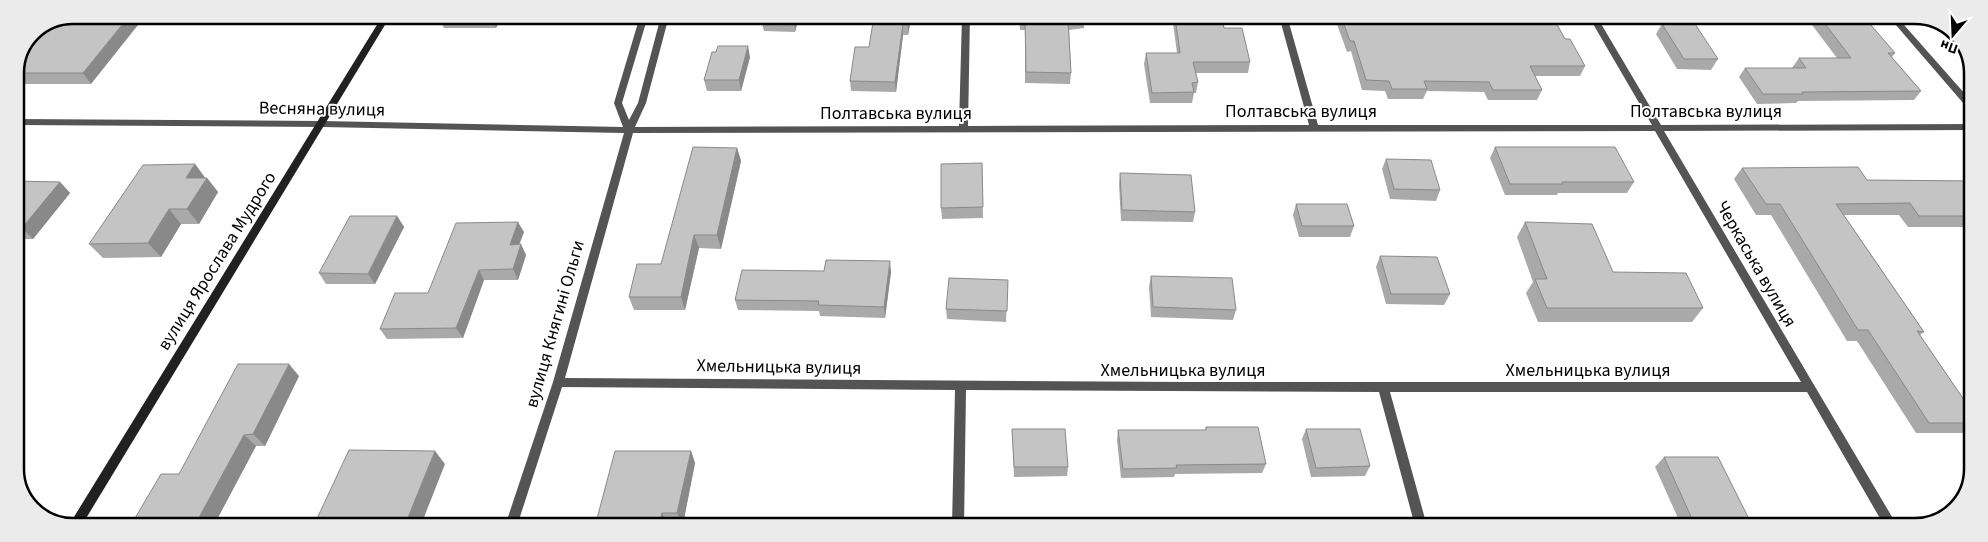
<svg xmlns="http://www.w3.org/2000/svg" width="1988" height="542" font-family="'Source Sans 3',sans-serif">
  <rect width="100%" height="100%" fill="#fff"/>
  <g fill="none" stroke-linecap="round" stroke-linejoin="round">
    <!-- minor -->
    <g fill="#545454" fill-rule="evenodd">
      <path d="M640,16H648L622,103L629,120L638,103L661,16H669L646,103L635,127L959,126L962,16H970L968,126L1309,125L1279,16H1287L1318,125H1652L1589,17H1597L1661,125L1973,124V130L1664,131L1898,527H1885L1807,392H1390L1427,526H1415L1379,392L966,390L964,526H952L955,390L562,387L517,526H505L553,382L624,133L322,127L15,125V119L322,121L623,127L614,103ZM1655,131L1801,382H1184L565,378L633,133Z"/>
      <path d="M1889,17H1897L1973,103V112L1970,111Z"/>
    </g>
    <!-- secondary -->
    <path fill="#212121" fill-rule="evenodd" d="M383,15H391L82,525H69Z"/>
  </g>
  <!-- wall -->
  <g fill="#a9a9a9">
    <path d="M73,15L91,84H15V73Z"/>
    <path d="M439,15H502L496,28H444L438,17Z"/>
    <path d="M799,16L795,32L764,31L761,20Z"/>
    <path d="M874,16H917L916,25L910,24L908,35H903L896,92L851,91L850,81L869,47Z"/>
    <path d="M1019,16H1084V28L1069,30L1071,73L1070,84L1025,83V30H1020Z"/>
    <path d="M1172,16H1221L1224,28L1250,62L1248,73H1196L1198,82L1196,93H1194L1192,103H1150L1144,64L1146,53H1177Z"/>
    <path d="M1334,16L1553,17L1565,39L1585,66L1580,76H1535L1542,90L1537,100H1488L1484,92L1427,91L1423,99H1388L1385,91L1362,90L1351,51L1347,52Z"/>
    <path d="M1806,17H1864L1895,53L1892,57L1921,91L1914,100L1798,101L1796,103L1757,104L1739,77L1745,68H1792L1799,58H1837Z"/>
    <path d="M1662,24L1718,59L1711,70L1677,69L1656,34Z"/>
    <path d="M750,57L741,91H707L704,80Z"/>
    <path d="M1495,147L1634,182L1627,193H1558L1557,195H1505L1490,158Z"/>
    <path d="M737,148L741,161L721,249L699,248L685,310H634L629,297L661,264Z"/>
    <path d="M1386,159L1440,190L1436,201L1390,199L1382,169Z"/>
    <path d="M982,163L983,218L942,219L941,208Z"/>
    <path d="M195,164L205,178H207L218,192L199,224H181L161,257L103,258L89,244Z"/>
    <path d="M1742,168L1867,180L1972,181V227H1908L1899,215H1844L1924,332L1920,335L1971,410V430L1967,433H1916L1857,341H1847L1771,215H1756L1734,179Z"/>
    <path d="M1120,173L1195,212L1193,222L1121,221L1119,184Z"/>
    <path d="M15,181L60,182L70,193L33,239H15Z"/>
    <path d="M1296,204L1354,226L1350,237H1299L1293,215Z"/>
    <path d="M397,216L404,227L375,284H326L319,273Z"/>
    <path d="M1525,222L1613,272L1703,308L1692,322H1538L1526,293L1533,282L1517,237Z"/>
    <path d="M524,232L519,245L526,255L518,280H484L463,338L387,339L380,329L428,293Z"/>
    <path d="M1380,256L1450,294L1444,305L1386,304L1376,267Z"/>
    <path d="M824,271L891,272L885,318L820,316L819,311L738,310L735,300Z"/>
    <path d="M1151,276L1236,310L1233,320L1151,317L1149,286Z"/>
    <path d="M1008,280L1006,322L947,319L946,309Z"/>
    <path d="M299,376L265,446H256L214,525H131L179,474Z"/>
    <path d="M1206,427L1266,464L1262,473L1175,474L1174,477L1121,478L1117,440L1118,430H1205Z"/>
    <path d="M1012,429L1068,467L1067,476L1014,477Z"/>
    <path d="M1306,429L1370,466L1365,476L1311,477L1302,439Z"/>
    <path d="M691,451L695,463L683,524H667V526H595Z"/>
    <path d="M1664,457L1750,521L1743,527H1682L1655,467Z"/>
  </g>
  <!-- shaded-wall -->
  <g fill="#898989">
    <path d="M130,15H146L91,84L83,73Z"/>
    <path d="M492,15H502L496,28L491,17Z"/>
    <path d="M795,16H799L795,32L794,21Z"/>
    <path d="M909,16L910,24L908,35V24Z"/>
    <path d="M903,24V35L896,92L895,82Z"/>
    <path d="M748,46L750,57L741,91L739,80Z"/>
    <path d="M737,148L741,161L721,249L717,235Z"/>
    <path d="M195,164L206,179L207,178L218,192L199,224L187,209L186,178Z"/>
    <path d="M60,182L70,193L33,239L22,228Z"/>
    <path d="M169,209L181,224L161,257L148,243Z"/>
    <path d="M397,216L404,227L375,284L368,274Z"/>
    <path d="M518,222L524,232L515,255L510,245Z"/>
    <path d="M694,235L699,248L685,310L681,297Z"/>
    <path d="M521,244L526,255L518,280L513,269Z"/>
    <path d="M890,261L891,272L885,318L884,307Z"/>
    <path d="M479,270L484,280L463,338L456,328Z"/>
    <path d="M289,364L299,376L265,446L253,434Z"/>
    <path d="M244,435L256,446L214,525H195Z"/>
    <path d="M435,451L445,464L421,525H405Z"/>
    <path d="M691,451L695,463L683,524L677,513Z"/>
    <path d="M662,513L667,524V526H659Z"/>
  </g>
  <!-- building -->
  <g fill="#c4c4c4" stroke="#898989">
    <path d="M73,15H130L83,73H15L32,32Z"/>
    <path d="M439,15H492L491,17H438Z"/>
    <path d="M763,16H795L794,21L761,20Z"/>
    <path d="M874,16H909L908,24H903L895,82L850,81L855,47H869Z"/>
    <path d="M1020,16H1084V17L1068,19L1071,73L1026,72L1025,19H1020Z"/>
    <path d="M1175,16H1221L1224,28H1242L1250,62H1193L1198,82L1192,83L1194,92L1152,93L1146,53H1180Z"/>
    <path d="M1341,16L1553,17L1565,39H1570L1585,66H1530L1542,90H1493L1489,82L1424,81L1427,89H1392L1389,81L1366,80L1354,41H1350Z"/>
    <path d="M1820,17H1864L1895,53H1888L1921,91L1802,92L1803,94H1763L1745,68H1806L1799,58H1851Z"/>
    <path d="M1662,24H1695L1718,59H1684Z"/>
    <path d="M718,46H748L739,80H704L712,52H716Z"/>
    <path d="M693,147L737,148L717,235H694L681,297H629L637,264H661Z"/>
    <path d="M1495,147H1615L1634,182H1562L1563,184H1510Z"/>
    <path d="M1386,159L1431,160L1440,190L1394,189Z"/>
    <path d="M982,163L983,207L941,208V164Z"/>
    <path d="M195,164L186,178H207L187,209H169L148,243L89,244L143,165Z"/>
    <path d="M1858,167L1867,180L1972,181V216H1919L1910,203L1836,204L1924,332L1917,331L1971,410V423H1929L1868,330H1858L1780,204H1766L1742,168Z"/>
    <path d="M1120,173L1191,175L1195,212L1122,210Z"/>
    <path d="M15,181L60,182L22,228H15Z"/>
    <path d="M1296,204H1347L1354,226H1302Z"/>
    <path d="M350,216H397L368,274L319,273Z"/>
    <path d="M518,222L510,245L521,244L513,269L479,270L456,328L380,329L395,293H428L456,223Z"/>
    <path d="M1525,222L1592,224L1613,272L1686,273L1703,308H1547L1535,279H1547Z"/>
    <path d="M1380,256L1437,257L1450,294H1391Z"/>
    <path d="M826,260L890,261L884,307L818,305L819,301L735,300L742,270L824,271Z"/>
    <path d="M1151,276L1232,278L1236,310L1153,307Z"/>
    <path d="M949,278L1008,280L1007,311L946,309Z"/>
    <path d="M238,364H289L253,434L244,435L195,525H131L161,474H179Z"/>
    <path d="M1206,427H1258L1266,464L1176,465L1177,468L1123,469L1118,430H1206Z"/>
    <path d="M1012,429H1065L1068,467H1014Z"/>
    <path d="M1306,429H1360L1370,466L1316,468Z"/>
    <path d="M349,450L435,451L405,525H314Z"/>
    <path d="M615,451H691L677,513H662L659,526H595Z"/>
    <path d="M1664,457H1718L1750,521H1693Z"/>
  </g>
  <g text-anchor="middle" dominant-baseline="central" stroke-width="4" stroke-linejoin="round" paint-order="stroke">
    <!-- street labels -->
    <g font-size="18" fill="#000" stroke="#fff">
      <text transform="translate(322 109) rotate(1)">Весняна вулиця</text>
      <text x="1301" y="111">Полтавська вулиця</text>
      <text x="1706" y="111">Полтавська вулиця</text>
      <text x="896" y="113">Полтавська вулиця</text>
      <text transform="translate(217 261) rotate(-58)">вулиця Ярослава Мудрого</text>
      <text transform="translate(1756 264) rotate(60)">Черкаська вулиця</text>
      <text transform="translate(555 324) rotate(-74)">вулиця Княгині Ольги</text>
      <text transform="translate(779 367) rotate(1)">Хмельницька вулиця</text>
      <text x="1183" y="370">Хмельницька вулиця</text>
      <text x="1588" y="370">Хмельницька вулиця</text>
    </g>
  </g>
  <!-- crop -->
  <path d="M0 0H1988V542H0ZM73 24H1915A49 49 0 0 1 1964 73V469A49 49 0 0 1 1915 518H73A49 49 0 0 1 24 469V73A49 49 0 0 1 73 24Z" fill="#ebebeb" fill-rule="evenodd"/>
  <path fill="none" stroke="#000" stroke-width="2.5" d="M73 24H1915A49 49 0 0 1 1964 73V469A49 49 0 0 1 1915 518H73A49 49 0 0 1 24 469V73A49 49 0 0 1 73 24Z"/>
  <!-- north arrow -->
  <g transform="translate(1953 35) rotate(199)" stroke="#ffffff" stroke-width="4" paint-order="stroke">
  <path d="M0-4L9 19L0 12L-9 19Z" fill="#000000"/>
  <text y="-8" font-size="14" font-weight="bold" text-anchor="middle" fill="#000000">Пн</text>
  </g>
</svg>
